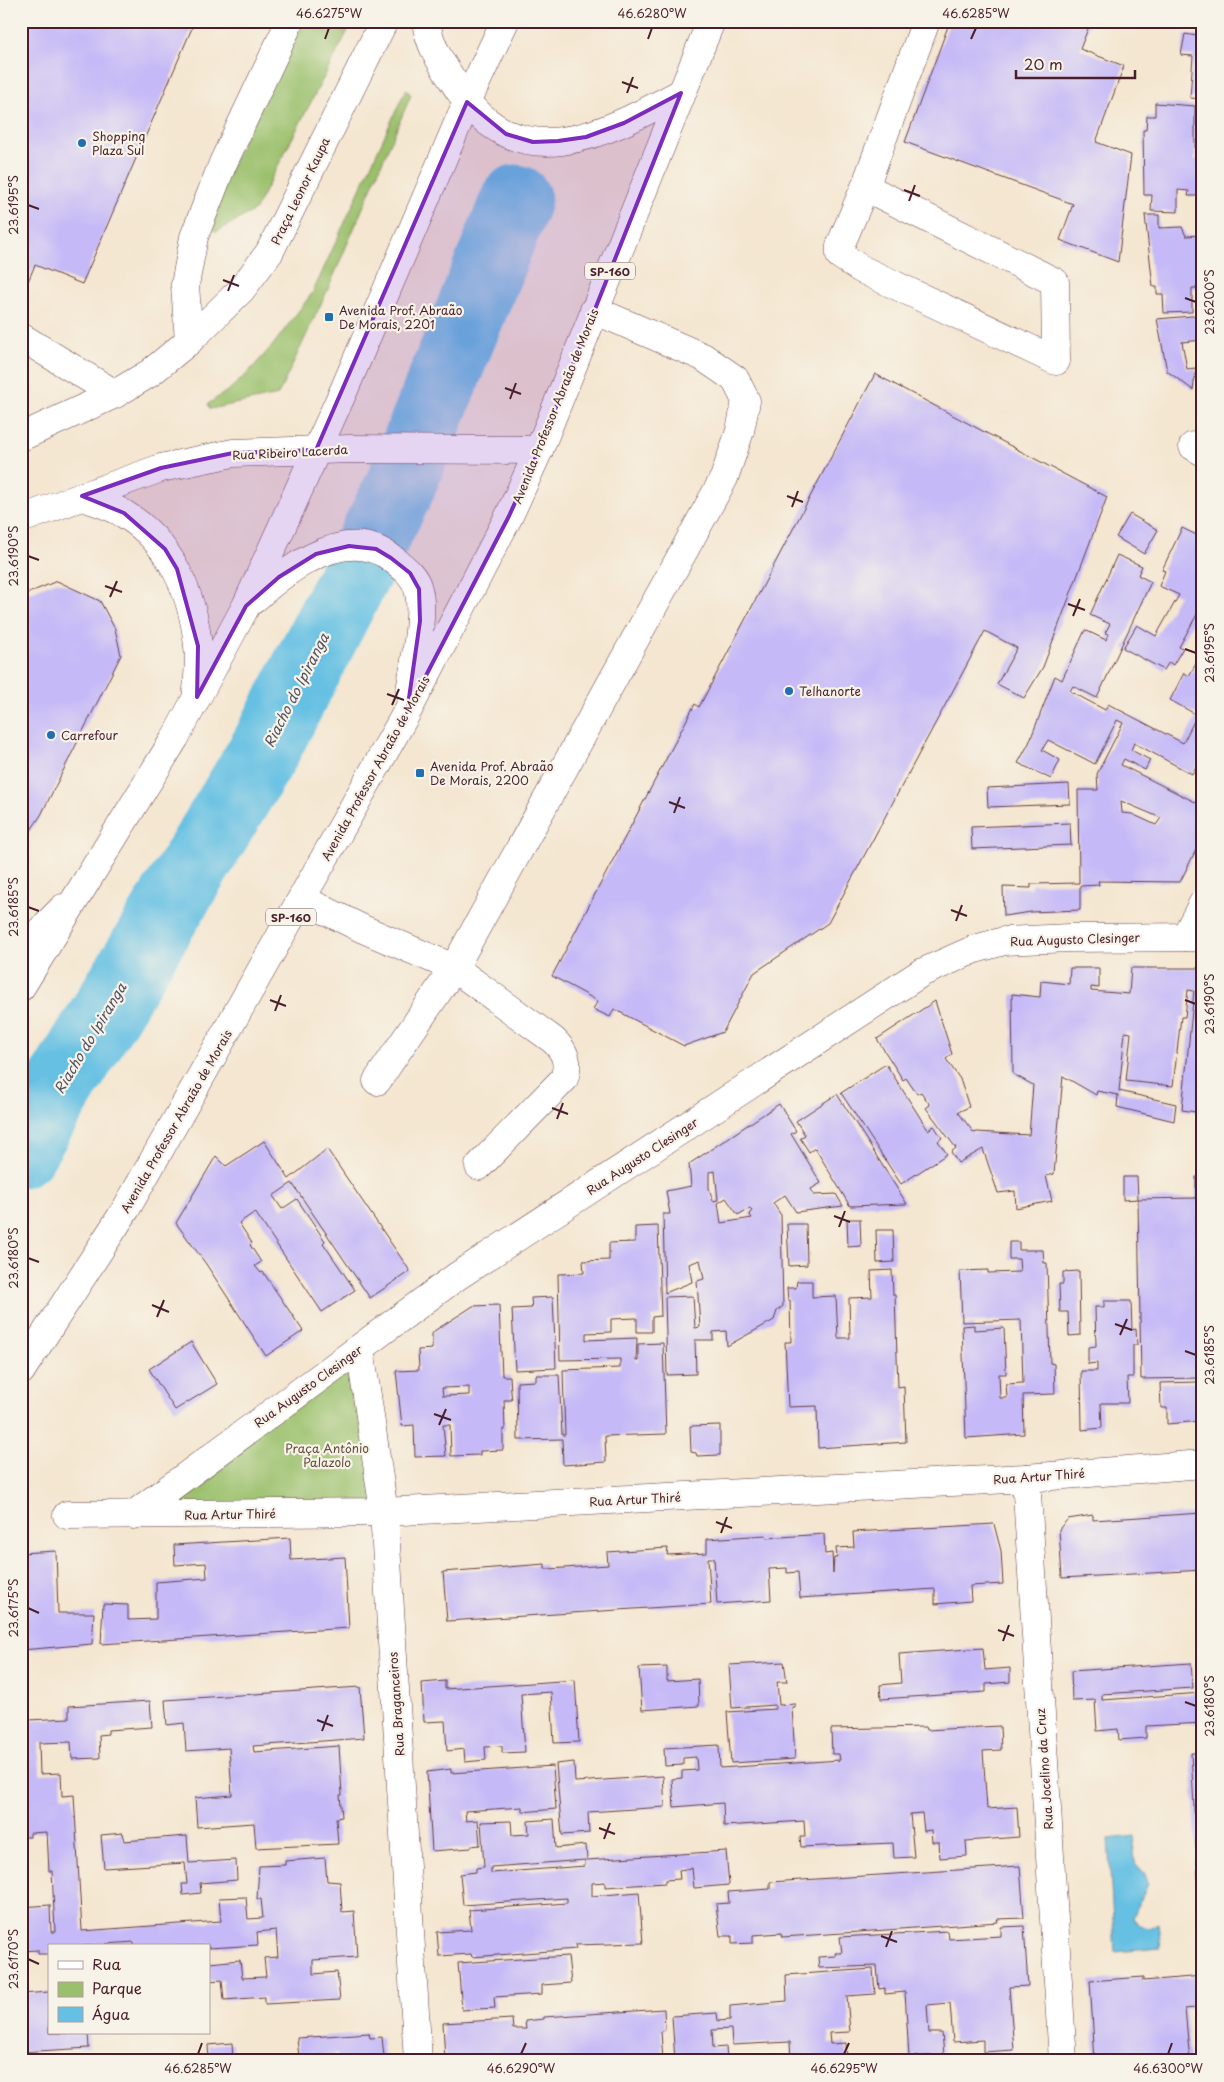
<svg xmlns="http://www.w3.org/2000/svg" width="1224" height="2082" font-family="'Playpen Sans',sans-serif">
  <rect width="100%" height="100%" fill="#f7f3e8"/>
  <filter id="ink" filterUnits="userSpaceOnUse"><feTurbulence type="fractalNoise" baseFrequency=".02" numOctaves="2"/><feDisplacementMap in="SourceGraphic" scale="10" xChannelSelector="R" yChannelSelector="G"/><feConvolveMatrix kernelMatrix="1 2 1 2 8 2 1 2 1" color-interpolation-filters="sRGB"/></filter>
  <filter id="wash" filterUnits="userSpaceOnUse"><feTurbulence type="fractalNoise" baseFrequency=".0096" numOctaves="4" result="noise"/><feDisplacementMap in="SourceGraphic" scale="20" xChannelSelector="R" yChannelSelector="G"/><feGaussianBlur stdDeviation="1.12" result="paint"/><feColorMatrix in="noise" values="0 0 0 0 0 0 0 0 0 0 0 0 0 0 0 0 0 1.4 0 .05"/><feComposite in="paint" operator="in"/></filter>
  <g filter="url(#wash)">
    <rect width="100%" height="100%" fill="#f4e6d0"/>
    <!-- green -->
    <g fill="#9ac06b" stroke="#72704b">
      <path d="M297,21H353L255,210L216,232L206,223Z"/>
      <path d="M406,89L411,95L329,287L278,395L210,409L208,404L230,389L247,374L273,345L313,292Z"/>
      <path d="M365,1348L404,1517H141Z"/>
    </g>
    <!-- water -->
    <path fill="#65c0e3" stroke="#587087" d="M1135,1836L1133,1855L1136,1864L1145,1874L1148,1884L1133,1917L1140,1925L1149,1928L1158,1923L1161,1948L1115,1952L1108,1839Z"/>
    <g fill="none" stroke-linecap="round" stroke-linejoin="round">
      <!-- river -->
      <path stroke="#65c0e3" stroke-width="71" d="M21,1152L265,749L398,491L516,200"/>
    </g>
    <g id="blocks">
      <!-- building -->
      <g fill="#c5b9f7" fill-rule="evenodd">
        <path d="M21,21H195L82,284L35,265L21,298Z"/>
        <path d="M950,21H1091L1080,49L1124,66L1096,142L1131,155L1118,262L1060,240L1073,204L905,142Z"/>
        <path d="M1185,34L1203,37V99L1190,98L1193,56L1181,55Z"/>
        <path d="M1155,103L1195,106V160H1203V196H1188L1189,191L1178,190V212L1151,211L1152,195H1144L1143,130H1146L1147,116H1155Z"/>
        <path d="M1145,215H1159V228L1182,227L1186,236L1203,235V307H1201L1200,288H1192V312L1164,313L1163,294H1157V287H1153Z"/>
        <path d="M1203,315V340L1182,342L1187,369L1196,368L1193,390L1167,371L1157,319Z"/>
        <path d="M875,374L1107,497L1043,667L1024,698L997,684L1017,648L985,631L828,923L754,973L723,1032L684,1046L614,1009L610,1017L593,1009L598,1001L552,976L695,704L699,707Z"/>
        <path d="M1130,514L1158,530L1144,554L1116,537Z"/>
        <path d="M1182,528L1203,538V595L1198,607L1200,609L1179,647L1183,648L1173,665L1169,662L1164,670L1123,648L1137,625L1156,636L1179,595L1159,586L1165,571L1162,570Z"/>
        <path d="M1117,555L1142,566L1138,575L1151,582L1097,698L1073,686L1070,691L1105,710L1108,704L1183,743L1197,715L1170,700L1184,673L1189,676L1203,651V753L1192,774L1134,743L1131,750L1150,760L1145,770L1124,759L1121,765L1203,806V827L1199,835L1203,836L1180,882L1098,881L1099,885L1080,886V910L1031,912L1004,916L1003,887L1031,888V884L1079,883L1078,790H1098L1097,774L1123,723L1117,720L1095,764L1048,740L1042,750L1060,760L1051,779L1018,763L1029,743L1055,676L1062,680L1085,630L1106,640L1108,634L1105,633L1110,624L1090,615ZM1121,801L1161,818L1156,825L1132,814L1122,813Z"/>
        <path d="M57,581L100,601L115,629L121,655L41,815L21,845V596Z"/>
        <path d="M1069,784L1070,804L988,807L987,788Z"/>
        <path d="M1070,823L1071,845L972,849L971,827Z"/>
        <path d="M1070,968H1099V988L1091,987V991L1129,994L1131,968H1203V1113L1182,1110L1194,991L1188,990L1185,1017H1181L1173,1086L1126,1081L1131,1033L1125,1032L1119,1091L1176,1104L1174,1121L1117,1107L1118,1095L1097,1091L1096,1095L1063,1076L1054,1174L1046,1176L1052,1201L1016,1208L1015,1191L998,1193L983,1149L958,1163L951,1152L956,1148L926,1108L930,1105L921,1092L917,1094L906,1078L903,1080L877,1039L935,1001L952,1054L946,1059L960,1079L969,1107L958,1112L974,1133L977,1132L1029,1135L1033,1085L1013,1074L1012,994L1040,997L1041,981L1069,984Z"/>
        <path d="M886,1064L928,1130L934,1126L942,1138L938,1141L947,1154L901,1184L841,1093Z"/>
        <path d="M837,1094L907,1204L850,1206L815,1148L809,1152L800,1138L805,1135L796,1121Z"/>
        <path d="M779,1104L796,1131L791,1134L821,1183L811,1189L814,1195L836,1194L843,1206L796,1212L785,1195L773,1203L781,1215L783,1306L777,1311L774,1320L727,1346L726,1331L713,1332V1340H695L696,1374L667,1375L665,1297L693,1296L695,1328L700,1327L697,1281L704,1279L700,1260L689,1264L692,1282L665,1293L663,1214H670L666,1191L691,1186L689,1164ZM715,1171L718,1200L713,1201L709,1188V1172ZM726,1198L738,1215L750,1208L752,1211L749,1214L752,1218L721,1223L718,1203Z"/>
        <path d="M264,1141L289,1179L327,1149L410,1271L370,1298L292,1183L273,1196L282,1209L297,1199L325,1241L323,1243L355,1290L322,1312L255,1212L239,1223L252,1243L250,1245L261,1262L255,1266L261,1273L263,1272L303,1331L266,1356L206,1264L176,1223L216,1156L226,1166Z"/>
        <path d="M1123,1177H1137L1138,1199L1196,1198V1177H1203V1331L1199,1332L1200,1378L1141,1379L1138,1199L1123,1200Z"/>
        <path d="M847,1219H860L861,1246L848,1247Z"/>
        <path d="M787,1224H806L807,1265L789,1266Z"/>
        <path d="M658,1226L661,1316L652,1317V1332H637V1318L611,1319V1332L586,1333V1340L637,1338L636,1361H638V1344L663,1343L666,1434L605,1436L606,1462L563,1465L562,1439L518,1440L517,1382L536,1381V1375H559L562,1435H565L563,1370L620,1368V1359L560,1360L558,1274L584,1273L583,1261L609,1260V1243L635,1242V1227Z"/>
        <path d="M876,1230H893L894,1262L877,1263Z"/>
        <path d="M1009,1242H1019V1250H1043L1044,1263H1047L1050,1363L1054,1364L1055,1394L1023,1395L1024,1434L966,1438L962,1326L974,1325V1330L1004,1328L1006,1374H999L1000,1398H1007L1006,1384L1023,1383L1021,1320L962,1322L960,1271L988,1270V1273L1020,1272L1019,1259H1009Z"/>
        <path d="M892,1270L893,1295H895L898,1387L904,1386L906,1442L818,1448L817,1406L788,1407L785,1342H791L790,1300L788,1301L787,1288H796L797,1281H812V1297L836,1296L838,1338H850L849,1298L872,1297L871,1271Z"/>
        <path d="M1079,1271L1080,1335L1069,1336L1068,1312H1060L1059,1284H1063V1272Z"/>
        <path d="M553,1297L556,1368L515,1370L512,1309L532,1308L531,1298Z"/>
        <path d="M1104,1301H1131L1132,1330L1136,1329L1137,1345H1133V1377H1127L1128,1403H1101L1102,1428L1082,1430L1081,1371H1097V1363L1088,1364V1347L1096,1346L1095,1307H1104Z"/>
        <path d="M499,1305L502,1376H510L511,1392L512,1400H504L505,1430H503V1450L480,1451V1455L451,1456L450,1425H443L446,1456L415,1457L414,1425L402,1426L396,1371L419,1370L418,1350L432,1349V1334L434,1331L467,1310L473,1306ZM469,1387V1395L443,1396L442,1388Z"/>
        <path d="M191,1342L217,1384L175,1410L149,1369Z"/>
        <path d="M1199,1382L1201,1421L1167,1424V1408H1161L1160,1383Z"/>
        <path d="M720,1425V1455L697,1456L696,1453L691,1452L690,1426Z"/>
        <path d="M1203,1513V1570L1062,1578L1059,1529L1068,1519L1093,1515V1520Z"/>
        <path d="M994,1524L1001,1551L1003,1584L970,1586L971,1601L935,1604V1589L800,1598L798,1572L787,1573V1568L769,1569L771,1600L717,1604L714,1558H708L711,1604L447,1621L443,1572L545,1564V1569H549L608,1565L607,1552L668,1548L667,1555L707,1553V1539L766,1535L767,1538L824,1534L825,1554L832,1553L833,1573L834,1558H837L836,1548L854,1547L853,1532Z"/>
        <path d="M290,1538L291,1560L345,1557L349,1628L101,1644L103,1604L128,1605V1620L156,1619V1582L207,1578L206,1563L175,1565L174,1545Z"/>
        <path d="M56,1551L58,1613H94L92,1644L21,1650V1553Z"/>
        <path d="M983,1648L985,1670L1010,1668V1682L986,1684V1692L881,1699L880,1685L901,1683L899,1654Z"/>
        <path d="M784,1662L787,1682H777L779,1705L795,1704V1707H792L795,1759L731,1763L727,1712L775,1709V1705L732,1708L729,1665Z"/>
        <path d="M1191,1663L1193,1688L1102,1694V1700L1202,1693L1203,1723L1146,1726V1738L1119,1740L1118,1729L1097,1731L1095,1700L1072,1701L1071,1671Z"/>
        <path d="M667,1667V1681L698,1679L699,1706L642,1710L639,1668Z"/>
        <path d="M575,1680L579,1742L554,1743L551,1692L521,1694L525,1752L502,1753V1746L485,1747L486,1760L465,1762L464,1749L447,1751L445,1721L424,1722L422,1683L445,1681V1689Z"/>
        <path d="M360,1687L364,1738L253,1746L254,1752L339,1746L342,1795H340L342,1817L336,1818L338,1844L256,1848L254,1823L197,1827L195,1798L232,1795L229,1748L186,1751L184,1723L167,1725L165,1700Z"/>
        <path d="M150,1701L152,1727L108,1730V1734L99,1735L100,1758L72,1759L71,1742L39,1743L40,1774L61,1773L62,1796L74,1795L82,1931L221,1921L219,1898L246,1897L248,1919L263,1918L261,1899H257L259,1866L285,1865V1861L325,1858L327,1881L340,1882L342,1912L354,1911L357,1957L313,1960V1974L337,1972L340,2000L265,2004V1997L224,2000L222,1980L209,1981V1963L240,1960L242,1978L266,1977L264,1958L278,1957L276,1930L257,1932L258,1945L209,1948V1946H134V1942L106,1944V1946H49V1954H38V1950L21,1951V1907L50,1905L51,1932H55L52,1871H49L47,1832L30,1833V1837H21V1717L27,1716L28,1720L69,1718V1706Z"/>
        <path d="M1000,1726L1001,1750L983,1751L987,1809L1017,1807L1019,1837L966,1841L967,1856L940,1858L939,1842H932L931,1830L924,1831L922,1813L910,1814L914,1857L894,1858L893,1843L801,1847L800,1837H805L804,1821L724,1826L723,1803L674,1807L672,1779L682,1778V1771L697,1770L696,1757L683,1758V1765L665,1766L664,1748L719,1745L720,1768L840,1760L839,1754H832L831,1729L926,1727L927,1730Z"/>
        <path d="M1191,1753H1203V1931H1201Z"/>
        <path d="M574,1762L575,1782L663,1776L665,1807L588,1812L589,1833L562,1835L556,1764Z"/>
        <path d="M553,1766L556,1809L522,1812V1807L465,1811L466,1821L478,1820L480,1845L471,1846V1848L432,1851L427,1772L451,1769V1773Z"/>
        <path d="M554,1819L556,1848L586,1845L587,1860L726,1851L729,1885L694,1888L692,1868L679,1870L680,1879L665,1880V1883L605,1887V1882L592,1883V1896L639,1892L643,1943L575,1945L576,1949L472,1957L471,1954L439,1956L437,1932L471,1930L469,1910L567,1903V1898L463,1905L460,1874L476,1872V1868L484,1867L481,1822L511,1821L512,1835L529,1834L528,1821ZM585,1860V1866L491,1873V1867Z"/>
        <path d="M123,1833L124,1841L187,1836L189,1863L236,1860L237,1880L200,1883L201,1893L183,1895L182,1884H187L185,1863L104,1868L101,1835Z"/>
        <path d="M1020,1866L1024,1918L997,1919L998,1922L858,1932L782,1937L781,1933L753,1935V1943L732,1944V1936H720L716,1904L729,1903L728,1892L770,1889V1882Z"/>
        <path d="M1024,1926L1028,1986L1009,1987L1014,2050L983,2052V2040L953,2042L950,2003L927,2005L929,2033H942L944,2055L909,2057L905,1992L885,1994V1988L879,1989L877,1966L819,1968L818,1957L836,1956L835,1953H842L840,1937L948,1931L949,1939L1001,1936V1927Z"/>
        <path d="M568,1956L571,1983L542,1985V1994L494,1997L495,2008L462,2010L458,1963Z"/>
        <path d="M873,1969L875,1994L847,1996L850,2032L829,2033L830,2044L846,2043L847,2061H815V2055H806V2061H791L790,2042L732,2045L731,2029L712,2030L713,2048L726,2047L727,2061H675L672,2016L717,2013L718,2021L730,2020V2006L787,2001L786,1975Z"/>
        <path d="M1203,1976V2007L1185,2009L1190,2061H1095L1090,1981L1143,1977V1981Z"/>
        <path d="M49,1992V2033H88L89,2048L21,2052V1994Z"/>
        <path d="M664,2009L665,2030L661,2031L663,2061H445L443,2023L512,2019L513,2029H526L525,2021L544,2019V2017Z"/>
        <path d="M369,2033L370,2038L382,2037L384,2057L372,2058V2061H338L337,2054L299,2057L297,2038Z"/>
        <path d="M232,2043L233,2061H209L208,2045Z"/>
      </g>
    </g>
  </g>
  <g filter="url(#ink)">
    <use href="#blocks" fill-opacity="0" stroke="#643d44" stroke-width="1"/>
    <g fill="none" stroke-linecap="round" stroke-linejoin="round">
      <defs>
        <g id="minor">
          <path d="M865,187L1055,282L1056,361L861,269L840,255V246L865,187L926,21"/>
          <path d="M21,337L115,394"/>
          <path d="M189,341L185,285L194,237L223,163L290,21"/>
          <path d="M21,437L115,394L150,373L189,341L241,290L269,253L384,21"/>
          <path d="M1193,446L1203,452"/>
          <path d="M21,519L161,468L233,453L350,449L539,450"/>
          <path d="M302,899L363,929L454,968L724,478L740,431L746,401L735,379L703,357L594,310"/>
          <path d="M1185,937L1203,903"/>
          <path d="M21,951L63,908"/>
          <path d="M377,1081L454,968L553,1040C565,1051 570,1062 564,1079L479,1166"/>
          <path d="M360,1348L384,1512L418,2061"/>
          <path d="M1026,1478L1063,2061"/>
          <path d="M67,1515L384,1512L1026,1478L1203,1464"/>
          <path d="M133,1515L456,1277L921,973L975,949L1004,941L1069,938L1203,937"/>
        </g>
        <g id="major">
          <path d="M426,21C429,47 445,69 459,90C520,181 606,133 681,93"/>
          <path d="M82,496C95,502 112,506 124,514C170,541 193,594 198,646C200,660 198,676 197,691"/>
          <path d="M253,600C288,568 348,522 394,560C404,568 415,576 418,589C425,612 414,666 410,691"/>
          <path d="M21,987L175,738L246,606L344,390L467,102L505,21"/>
          <path d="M21,1371L126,1209L407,712L509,516L539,450L711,21"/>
        </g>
      </defs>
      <!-- minor casing -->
      <use href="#minor" stroke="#643d44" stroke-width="29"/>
      <!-- major casing -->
      <use href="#major" stroke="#643d44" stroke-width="29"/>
      <!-- minor -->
      <use href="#minor" stroke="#fff" stroke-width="28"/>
      <!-- major -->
      <use href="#major" stroke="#fff" stroke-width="28"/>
    </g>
  </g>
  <!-- marked area -->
  <path fill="#7b2cbf" fill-opacity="0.2" stroke="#7b2cbf" stroke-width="4" stroke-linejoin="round" d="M681,93L539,450L509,516L407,712L420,621L419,589L410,573L391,558L376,549L349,546L316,554L279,577L246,606L197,697L198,646L177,569L165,549L124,513L82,496L161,468L233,453L316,450L467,102L506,134L533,142L558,141L586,137L624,123Z"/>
  <!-- ticks -->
  <path fill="none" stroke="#4a1f2b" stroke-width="2" d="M325,39L329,28M648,39L652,28M971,39L976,28M622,82L638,88M627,93L633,77M904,190L920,196M909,201L915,185M28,205L39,209M223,280L239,286M228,291L234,275M1185,298L1196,302M505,388L521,394M510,399L516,383M787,496L803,502M792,507L798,491M28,556L39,560M105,586L122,592M110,597L117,581M1068,604L1085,610M1073,616L1080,599M1185,649L1196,653M387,694L404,700M392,705L399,689M669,802L685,808M674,813L680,797M28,907L39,911M951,910L967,916M956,921L962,905M270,1000L286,1006M1185,1000L1196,1004M275,1011L281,995M552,1108L568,1114M557,1119L563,1103M834,1216L850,1222M839,1227L845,1211M28,1258L39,1262M152,1305L169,1312M157,1317L164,1300M1115,1324L1132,1330M1120,1335L1127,1319M1185,1351L1196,1355M434,1414L451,1420M439,1425L446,1409M716,1522L732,1528M721,1533L727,1517M28,1608L39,1613M998,1630L1014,1636M1003,1641L1009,1625M1185,1702L1196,1706M317,1720L333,1726M322,1731L328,1715M599,1828L615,1834M604,1839L610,1823M881,1936L897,1942M886,1947L892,1931M28,1959L39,1964M198,2054L202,2043M521,2054L526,2043M844,2054L849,2043M1168,2054L1172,2043"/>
  <!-- markers -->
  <g fill="#1f6fb2" stroke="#f7f3e8" stroke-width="2">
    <circle cx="82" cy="143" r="5"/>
    <rect x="324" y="312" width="10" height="10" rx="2.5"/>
    <circle cx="789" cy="691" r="5"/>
    <circle cx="51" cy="735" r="5"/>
    <rect x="415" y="768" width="10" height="10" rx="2.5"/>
  </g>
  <g text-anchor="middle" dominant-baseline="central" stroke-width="4.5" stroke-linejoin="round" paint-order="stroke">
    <!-- shield labels -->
    <g fill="#f7f3e8" stroke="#7e5f64" stroke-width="1">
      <rect x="585" y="262.5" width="50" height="17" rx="4"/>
      <rect x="266" y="908.5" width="50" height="17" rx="4"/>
    </g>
    <g font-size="11" font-weight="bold" fill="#4a1f2b">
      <text x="610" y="271">SP-160</text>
      <text x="291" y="917">SP-160</text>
    </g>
    <!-- poi labels -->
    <g font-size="12" fill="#4a1f2b" stroke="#f7f3e8" text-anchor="start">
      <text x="92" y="136">Shopping<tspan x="92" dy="14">Plaza Sul</tspan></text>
      <text x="339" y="310">Avenida Prof. Abraão<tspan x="339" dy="14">De Morais, 2201</tspan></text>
      <text x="799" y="691">Telhanorte</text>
      <text x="61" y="735">Carrefour</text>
      <text x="430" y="766">Avenida Prof. Abraão<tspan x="430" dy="14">De Morais, 2200</tspan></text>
    </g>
    <!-- street labels -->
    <g font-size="12" fill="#4a1f2b" stroke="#f7f3e8">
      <text transform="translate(300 191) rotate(-64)">Praça Leonor Kaupa</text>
      <text transform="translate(555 406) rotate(-68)">Avenida Professor Abraão de Morais</text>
      <text transform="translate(290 452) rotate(-3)">Rua Ribeiro Lacerda</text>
      <text transform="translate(375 768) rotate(-61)">Avenida Professor Abraão de Morais</text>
      <text transform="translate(1075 939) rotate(-2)">Rua Augusto Clesinger</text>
      <text transform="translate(176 1121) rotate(-60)">Avenida Professor Abraão de Morais</text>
      <text transform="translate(642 1156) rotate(-33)">Rua Augusto Clesinger</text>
      <text transform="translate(308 1386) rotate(-36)">Rua Augusto Clesinger</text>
      <text transform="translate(1039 1476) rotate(-4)">Rua Artur Thiré</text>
      <text transform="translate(635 1499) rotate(-3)">Rua Artur Thiré</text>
      <text transform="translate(230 1514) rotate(-1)">Rua Artur Thiré</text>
      <text transform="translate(396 1704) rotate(-94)">Rua Braganceiros</text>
      <text transform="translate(1044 1769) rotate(-94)">Rua Jocelino da Cruz</text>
    </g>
    <!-- park labels -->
    <g font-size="12" fill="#624f3e" stroke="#f7f3e8">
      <text x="327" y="1448">Praça Antônio<tspan x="327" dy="14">Palazolo</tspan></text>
    </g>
    <!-- water labels -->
    <g font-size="14" font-style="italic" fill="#524f62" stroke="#f7f3e8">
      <text transform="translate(296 690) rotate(-63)">Riacho do Ipiranga</text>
      <text transform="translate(90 1038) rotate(-59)">Riacho do Ipiranga</text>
    </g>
  </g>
  <!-- margin -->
  <rect width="1224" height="2082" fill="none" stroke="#f7f3e8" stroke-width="55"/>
  <!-- legend -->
  <rect x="48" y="1944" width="162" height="90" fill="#f7f3e8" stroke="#b29e9c"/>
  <rect x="58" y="1961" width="25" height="8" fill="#ffffff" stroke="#b29e9c"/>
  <text x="92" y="1970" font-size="15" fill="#4a1f2b">Rua</text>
  <rect x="58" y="1982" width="25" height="15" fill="#9ac06b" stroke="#b29e9c"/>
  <text x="92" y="1994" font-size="15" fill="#4a1f2b">Parque</text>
  <rect x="58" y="2007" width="25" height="15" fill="#65c0e3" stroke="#b29e9c"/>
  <text x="92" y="2020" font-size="15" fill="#4a1f2b">Água</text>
  <!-- scale -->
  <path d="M1016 70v8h119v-8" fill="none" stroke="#4a1f2b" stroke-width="2.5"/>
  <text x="1024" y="70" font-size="15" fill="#4a1f2b" stroke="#f7f3e8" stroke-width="4" paint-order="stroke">20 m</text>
  <rect x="28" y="28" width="1168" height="2026" fill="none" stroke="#4a1f2b" stroke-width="2"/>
  <g font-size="12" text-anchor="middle" fill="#4a1f2b">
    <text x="329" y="18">46.6275°W</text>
    <text x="652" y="18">46.6280°W</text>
    <text x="976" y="18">46.6285°W</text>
    <text transform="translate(14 205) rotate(-90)" y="4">23.6195°S</text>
    <text transform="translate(1210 302) rotate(-90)" y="4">23.6200°S</text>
    <text transform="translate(14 556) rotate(-90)" y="4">23.6190°S</text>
    <text transform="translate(1210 653) rotate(-90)" y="4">23.6195°S</text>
    <text transform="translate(14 907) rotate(-90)" y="4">23.6185°S</text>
    <text transform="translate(1210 1004) rotate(-90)" y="4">23.6190°S</text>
    <text transform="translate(14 1258) rotate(-90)" y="4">23.6180°S</text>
    <text transform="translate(1210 1355) rotate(-90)" y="4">23.6185°S</text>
    <text transform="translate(14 1608) rotate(-90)" y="4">23.6175°S</text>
    <text transform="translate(1210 1706) rotate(-90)" y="4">23.6180°S</text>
    <text transform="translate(14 1959) rotate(-90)" y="4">23.6170°S</text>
    <text x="198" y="2073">46.6285°W</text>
    <text x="521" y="2073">46.6290°W</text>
    <text x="844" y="2073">46.6295°W</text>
    <text x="1168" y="2073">46.6300°W</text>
  </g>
</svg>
